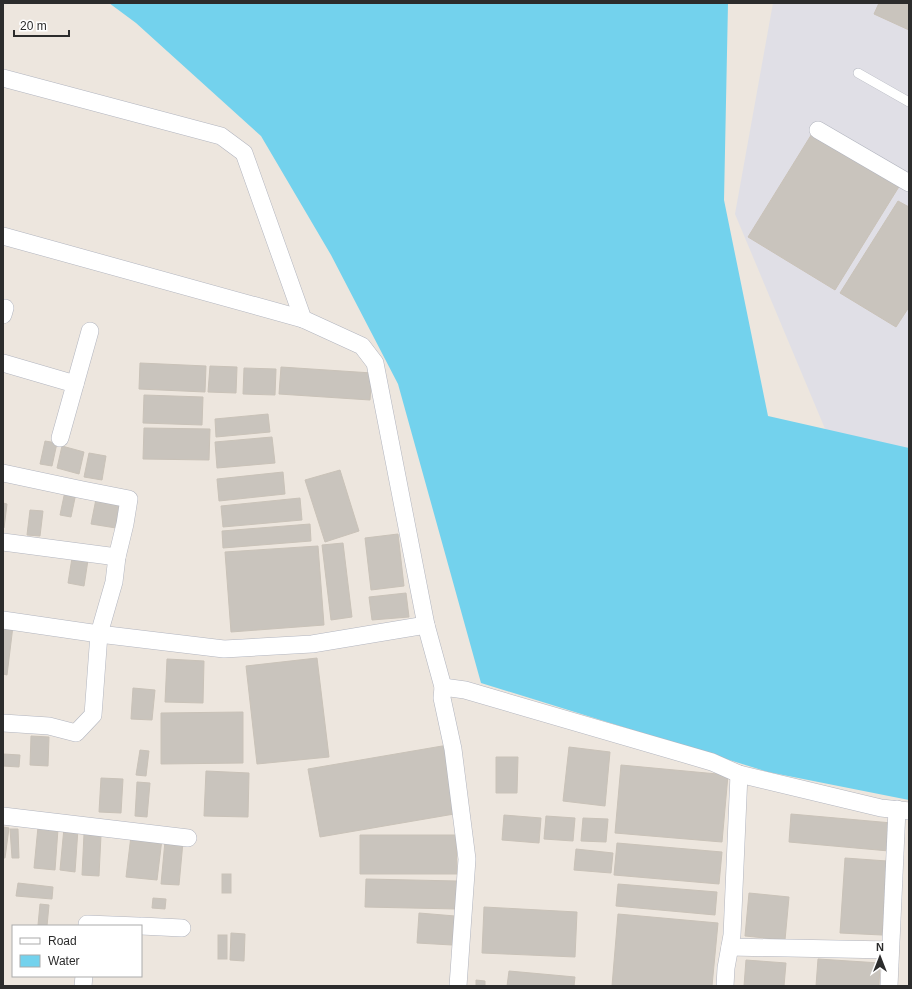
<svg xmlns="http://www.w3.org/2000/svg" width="912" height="989" font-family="Helvetica,sans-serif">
  <rect width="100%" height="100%" fill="#ede6de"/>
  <!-- industrial -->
  <path fill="#e0dfe6" d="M773,3H909V629L735,214Z"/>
  <!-- water -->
  <path fill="#73d2ed" d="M109,3H728L724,200L768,416L909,448V800L768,772L481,683L398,384L331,255L261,136L136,23Z"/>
  <!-- building -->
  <g fill="#c9c4bd" stroke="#c9c2b8">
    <path d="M879,3H909V30L874,14Z"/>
    <path d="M813,132L900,185L835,290L748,237Z"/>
    <path d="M898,201L909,207V307L896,327L840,293Z"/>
    <path d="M140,363L206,366L205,392L139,389Z"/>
    <path d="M210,366L237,367L236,393L208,392Z"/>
    <path d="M281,367L372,373L370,400L279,394Z"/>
    <path d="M244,368L276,369L275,395L243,394Z"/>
    <path d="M144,395L203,397L202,425L143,423Z"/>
    <path d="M268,414L270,432L216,437L215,419Z"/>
    <path d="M144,428L210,429L209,460L143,459Z"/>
    <path d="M272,437L275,463L217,468L215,442Z"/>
    <path d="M45,441L57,443L52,466L40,464Z"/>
    <path d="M62,446L84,452L79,474L57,468Z"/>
    <path d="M89,453L106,456L102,480L84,477Z"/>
    <path d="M340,470L359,531L325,542L305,480Z"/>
    <path d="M283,472L285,494L219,501L217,479Z"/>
    <path d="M65,491L76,493L71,517L60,515Z"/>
    <path d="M300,498L302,520L223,527L221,506Z"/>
    <path d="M96,499L121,504L116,528L91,524Z"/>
    <path d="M3,503L7,504L4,528H3Z"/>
    <path d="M30,510L43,511L40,536L27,535Z"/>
    <path d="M310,524L311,541L223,548L222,531Z"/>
    <path d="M398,534L404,586L371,590L365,538Z"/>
    <path d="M343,543L352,617L331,620L322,545Z"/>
    <path d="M318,546L324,625L231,632L225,552Z"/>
    <path d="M72,558L88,560L84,586L68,583Z"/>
    <path d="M406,593L409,617L372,620L369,597Z"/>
    <path d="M3,625L13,626L7,675L3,674Z"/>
    <path d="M317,658L329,757L257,764L246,666Z"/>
    <path d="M167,659L204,661L203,703L165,702Z"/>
    <path d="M133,688L155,690L152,720L131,719Z"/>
    <path d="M243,712V763L161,764V713Z"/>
    <path d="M31,736L49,737L48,766L30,765Z"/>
    <path d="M448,745L460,813L320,837L308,769Z"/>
    <path d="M569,747L610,752L605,806L563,801Z"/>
    <path d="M140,750L149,751L146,776L136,775Z"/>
    <path d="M3,754L20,755L19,767L3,766Z"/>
    <path d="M496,757H518L517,793H496Z"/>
    <path d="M621,765L728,775L722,842L615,833Z"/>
    <path d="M206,771L249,773L248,817L204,816Z"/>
    <path d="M101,778L123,779L121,813L99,812Z"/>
    <path d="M137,782L150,783L147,817L135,816Z"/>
    <path d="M791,814L892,823L889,851L789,842Z"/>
    <path d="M504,815L541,818L539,843L502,840Z"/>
    <path d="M546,816L575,818L573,841L544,839Z"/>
    <path d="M583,818L608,819L606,842L581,841Z"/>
    <path d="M3,827L9,828L5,858H3Z"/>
    <path d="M38,827L58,829L55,870L34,868Z"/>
    <path d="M64,828L78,829L75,872L60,870Z"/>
    <path d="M10,829H18L19,858H12Z"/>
    <path d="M84,834L101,835L99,876L82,875Z"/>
    <path d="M360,835H456L457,874H360Z"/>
    <path d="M131,836L162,839L157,880L126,877Z"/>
    <path d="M165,841L183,842L179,885L161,884Z"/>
    <path d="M617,843L722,852L719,884L614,875Z"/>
    <path d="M576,849L613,853L611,873L574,870Z"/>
    <path d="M845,858L887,861L882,935L840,933Z"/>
    <rect x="222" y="874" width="9" height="19"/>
    <path d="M366,879L457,881V909L365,907Z"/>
    <path d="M18,883L53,887L52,899L16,896Z"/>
    <path d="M618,884L717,892L715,915L616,906Z"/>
    <path d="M749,893L789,897L785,940L745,936Z"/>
    <path d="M153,898L166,899L165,909L152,908Z"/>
    <path d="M40,904L49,905L47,926L38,925Z"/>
    <path d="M484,907L577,912L575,957L482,953Z"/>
    <path d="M419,913L455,916L452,945L417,943Z"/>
    <path d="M618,914L718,923L712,986H612Z"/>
    <path d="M231,933L245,934L244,961L230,960Z"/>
    <rect x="218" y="935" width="9" height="24"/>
    <path d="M818,959L880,963L879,986H816Z"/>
    <path d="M746,960L786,963L784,986H744Z"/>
    <path d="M509,971L575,977L574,986H507Z"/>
    <path d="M476,980L485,981V986H476Z"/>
  </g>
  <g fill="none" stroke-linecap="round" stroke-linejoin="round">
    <defs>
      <path id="service" d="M858,73L909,102"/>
      <g id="minor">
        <path d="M3,78L221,136L244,153L303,319L362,346L375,363L426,625L443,687L442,698L453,749L467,859L458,986"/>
        <path d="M818,130L909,183"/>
        <path d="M3,236L303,319"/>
        <path d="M3,315L5,308"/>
        <path d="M3,363L75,384"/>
        <path d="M60,438L90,331"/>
        <path d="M3,473L83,490L129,499L125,524L117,557L114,582L99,634L93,715L76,733L49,726L3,723"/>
        <path d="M3,542L117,557"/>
        <path d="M3,620L99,634L224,649L312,644L426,625"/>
        <path d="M443,687L465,690L712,762L739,774L881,808L909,811"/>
        <path d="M3,816L188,838"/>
        <path d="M87,926V924L138,926"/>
        <path d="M141,926L182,928"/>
        <path d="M730,947L890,950"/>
        <path d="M83,986L84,976"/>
        <path d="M725,986L726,968L732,935L739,774"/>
        <path d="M889,986L897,809"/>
      </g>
    </defs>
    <!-- service casing -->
    <use href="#service" stroke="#b2b5bf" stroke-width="10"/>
    <!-- minor casing -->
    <use href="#minor" stroke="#b2b5bf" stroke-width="18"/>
    <!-- service -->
    <use href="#service" stroke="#fff" stroke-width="9"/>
    <!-- minor -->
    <use href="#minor" stroke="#fff" stroke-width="17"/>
  </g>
  <!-- border -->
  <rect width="912" height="989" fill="none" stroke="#2c2c2c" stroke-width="8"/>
  <!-- legend -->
  <rect x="12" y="925" width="130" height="52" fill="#ffffff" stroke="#ababab"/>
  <rect x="20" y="938" width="20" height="6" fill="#ffffff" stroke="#ababab"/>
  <text x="48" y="945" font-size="12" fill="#2c2c2c">Road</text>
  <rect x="20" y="955" width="20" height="12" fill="#73d2ed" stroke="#ababab"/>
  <text x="48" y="965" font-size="12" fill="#2c2c2c">Water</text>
  <!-- north arrow -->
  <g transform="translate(880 957)" stroke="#ffffff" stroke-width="3" paint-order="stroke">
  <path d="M0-3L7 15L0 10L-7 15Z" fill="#2c2c2c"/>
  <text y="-6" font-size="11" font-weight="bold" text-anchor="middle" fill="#2c2c2c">N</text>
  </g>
  <!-- scale -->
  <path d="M14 30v6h55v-6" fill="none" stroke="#2c2c2c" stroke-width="2"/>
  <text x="20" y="30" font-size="12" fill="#2c2c2c" stroke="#ffffff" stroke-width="3" paint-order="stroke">20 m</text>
</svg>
